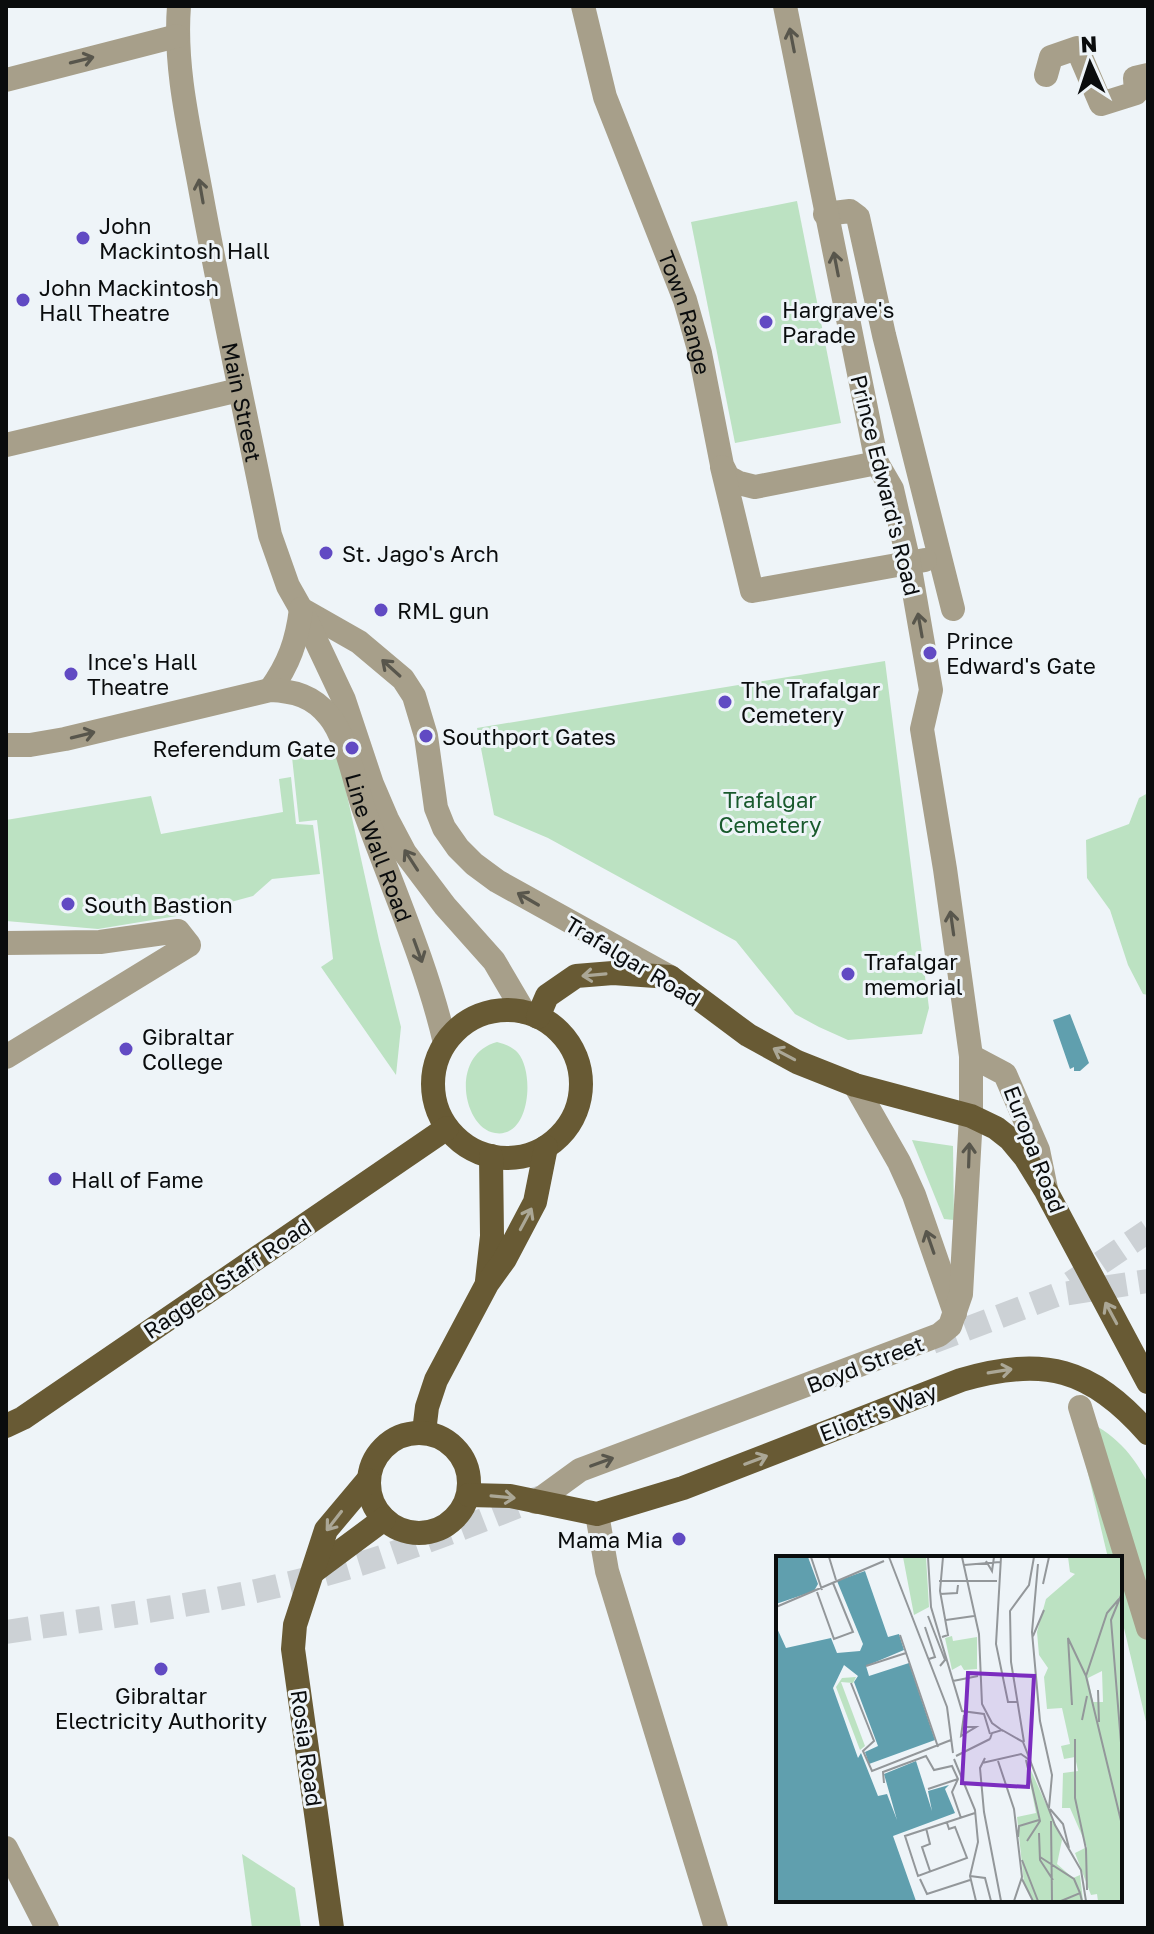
<svg xmlns="http://www.w3.org/2000/svg" width="1154" height="1934" font-family="'Golos Text',sans-serif">
  <rect width="100%" height="100%" fill="#eef4f8"/>
  <!-- green -->
  <g fill="#bce2c2">
    <path d="M797,201L841,423L735,443L691,222Z"/>
    <path d="M885,661L929,1008L922,1034L848,1040L819,1027L795,1014L736,941L548,838L494,815L477,728Z"/>
    <path d="M337,750L379,940L401,1027L396,1075L321,967L333,959L317,820L299,822L292,757Z"/>
    <path d="M291,777L296,824L313,825L320,874L272,879L253,896L183,915L98,929L6,921V820L151,796L161,834L283,812L279,779Z"/>
    <path d="M1148,793V995L1143,994L1128,965L1110,910L1087,878L1086,840L1129,824L1139,798Z"/>
    <path d="M497,1042C505,1044 513,1047 518,1053C535,1073 530,1139 495,1133C463,1128 449,1055 497,1042Z"/>
    <path d="M912,1140L953,1146L954,1220L944,1219Z"/>
    <path d="M1074,1414C1110,1431 1129,1447 1148,1483V1730L1120,1611V1558H1108Z"/>
    <path d="M242,1854L295,1888L301,1928H252Z"/>
  </g>
  <!-- water -->
  <path fill="#609fae" d="M1070,1014L1089,1063L1080,1071H1074V1067L1070,1069L1053,1020Z"/>
  <g fill="none" stroke-linecap="round" stroke-linejoin="round">
    <!-- minor-tunnel -->
    <g stroke="#ccd1d5" stroke-width="24" stroke-dasharray="24 12" stroke-linecap="butt">
      <path d="M1071,1283L1148,1231"/>
      <path d="M932,1342L1056,1295L1148,1281"/>
      <path d="M6,1632C98,1618 191,1607 282,1585C371,1565 456,1531 541,1497"/>
    </g>
    <!-- minor -->
    <g stroke="#a79f8a" stroke-width="24">
      <path id="s1" d="M179,6C174,68 190,132 201,193C222,308 247,421 270,535L288,586L301,609L359,642L403,679L414,696L426,736L436,808L444,828L458,848L474,864L497,881L670,977"/>
      <path id="s2" d="M583,6L605,97L685,300L700,353L722,465L728,477L739,483L755,487L877,463"/>
      <path d="M1046,75L1051,57L1077,48L1101,104L1136,93L1135,78L1148,75"/>
      <path d="M6,80L177,36"/>
      <path d="M825,214L850,211L858,217L884,335L953,609"/>
      <path d="M6,445L239,390"/>
      <path d="M722,467L752,591L925,560"/>
      <path d="M301,609L344,700L372,784L387,819L405,853L445,906L494,961L524,1012"/>
      <path d="M270,690C289,664 297,641 301,609"/>
      <path id="s3" d="M6,745H30L65,739L270,690C294,691 313,696 329,716C346,736 354,780 363,807C391,885 426,961 445,1043"/>
      <path d="M6,943L100,942L178,931L189,945L6,1057"/>
      <path d="M971,1056L1005,1074L1038,1150L1046,1189"/>
      <path d="M855,1085L899,1162L914,1195L955,1313"/>
      <path d="M1080,1407L1148,1628"/>
      <path d="M536,1502L580,1470L939,1335L950,1326L961,1294L971,1116V1056L945,869L922,729L931,690L909,563L892,489L877,463L785,6"/>
      <path d="M597,1514L607,1571L716,1928"/>
      <path d="M6,1848L47,1928"/>
    </g>
    <!-- major -->
    <g stroke="#685a34" stroke-width="24">
      <circle cx="507" cy="1084" r="74"/>
      <path d="M538,1017L547,996L576,976L613,973L670,977L748,1035L797,1062L855,1085L971,1116L996,1128L1010,1139L1025,1157L1046,1191L1148,1382"/>
      <path d="M487,1281L492,1236L491,1156"/>
      <path d="M6,1426L23,1418L447,1128"/>
      <path d="M424,1432L427,1407L436,1380L487,1284L505,1259L535,1202L546,1147"/>
      <circle cx="419" cy="1483" r="50"/>
      <path d="M469,1495L510,1496L597,1514L683,1488L961,1380C1044,1356 1091,1368 1148,1433"/>
      <path d="M314,1571L384,1519"/>
      <path d="M332,1928L293,1649L295,1625L326,1530L368,1480"/>
    </g>
  </g>
  <!-- one-way arrows -->
  <defs><path id="oneway-shaft" d="M-6 0H5M1.5-3L5.5 0L1.5 3" fill="none" stroke-width="1.6" stroke-linecap="round" stroke-linejoin="round" transform="scale(2)"/></defs>
  <g stroke="#58564c">
    <use href="#oneway-shaft" transform="translate(792 40) rotate(-101)"/>
    <use href="#oneway-shaft" transform="translate(82 60) rotate(-14)"/>
    <use href="#oneway-shaft" transform="translate(201 191) rotate(-100)"/>
    <use href="#oneway-shaft" transform="translate(836 264) rotate(-101)"/>
    <use href="#oneway-shaft" transform="translate(920 625) rotate(-100)"/>
    <use href="#oneway-shaft" transform="translate(391 668) rotate(-138)"/>
    <use href="#oneway-shaft" transform="translate(83 735) rotate(-14)"/>
    <use href="#oneway-shaft" transform="translate(411 860) rotate(-123)"/>
    <use href="#oneway-shaft" transform="translate(528 899) rotate(-150)"/>
    <use href="#oneway-shaft" transform="translate(952 923) rotate(-98)"/>
    <use href="#oneway-shaft" transform="translate(418 951) rotate(70)"/>
    <use href="#oneway-shaft" transform="translate(969 1155) rotate(-88)"/>
    <use href="#oneway-shaft" transform="translate(930 1242) rotate(-109)"/>
    <use href="#oneway-shaft" transform="translate(602 1462) rotate(-20)"/>
  </g>
  <g stroke="#aba796">
    <use href="#oneway-shaft" transform="translate(594 975) rotate(175)"/>
    <use href="#oneway-shaft" transform="translate(784 1054) rotate(-152)"/>
    <use href="#oneway-shaft" transform="translate(526 1219) rotate(-62)"/>
    <use href="#oneway-shaft" transform="translate(1111 1313) rotate(-118)"/>
    <use href="#oneway-shaft" transform="translate(1000 1371) rotate(-9)"/>
    <use href="#oneway-shaft" transform="translate(756 1460) rotate(-21)"/>
    <use href="#oneway-shaft" transform="translate(503 1497) rotate(5)"/>
    <use href="#oneway-shaft" transform="translate(334 1521) rotate(128)"/>
  </g>
  <!-- markers -->
  <g fill="#614ac3" stroke="#eef4f8" stroke-width="3">
    <circle cx="83" cy="238" r="8"/>
    <circle cx="23" cy="300" r="8"/>
    <circle cx="766" cy="322" r="8"/>
    <circle cx="326" cy="553" r="8"/>
    <circle cx="381" cy="610" r="8"/>
    <circle cx="930" cy="653" r="8"/>
    <circle cx="71" cy="674" r="8"/>
    <circle cx="725" cy="702" r="8"/>
    <circle cx="426" cy="736" r="8"/>
    <circle cx="352" cy="748" r="8"/>
    <circle cx="68" cy="904" r="8"/>
    <circle cx="848" cy="974" r="8"/>
    <circle cx="126" cy="1049" r="8"/>
    <circle cx="55" cy="1179" r="8"/>
    <circle cx="679" cy="1539" r="8"/>
    <circle cx="161" cy="1669" r="8"/>
  </g>
  <g text-anchor="middle" dominant-baseline="central" stroke-width="6" stroke-linejoin="round" paint-order="stroke">
    <!-- poi labels -->
    <g font-size="22" fill="#0a0c0d" stroke="#eef4f8" text-anchor="start">
      <text x="99" y="225">John<tspan x="99" dy="25">Mackintosh Hall</tspan></text>
      <text x="39" y="287">John Mackintosh<tspan x="39" dy="25">Hall Theatre</tspan></text>
      <text x="782" y="309">Hargrave's<tspan x="782" dy="25">Parade</tspan></text>
      <text x="342" y="553">St. Jago's Arch</text>
      <text x="397" y="610">RML gun</text>
      <text x="946" y="640">Prince<tspan x="946" dy="25">Edward's Gate</tspan></text>
      <text x="87" y="661">Ince's Hall<tspan x="87" dy="25">Theatre</tspan></text>
      <text x="741" y="689">The Trafalgar<tspan x="741" dy="25">Cemetery</tspan></text>
      <text x="442" y="736">Southport Gates</text>
      <text x="336" y="748" text-anchor="end">Referendum Gate</text>
      <text x="84" y="904">South Bastion</text>
      <text x="864" y="961">Trafalgar<tspan x="864" dy="25">memorial</tspan></text>
      <text x="142" y="1036">Gibraltar<tspan x="142" dy="25">College</tspan></text>
      <text x="71" y="1179">Hall of Fame</text>
      <text x="663" y="1539" text-anchor="end">Mama Mia</text>
      <text x="161" y="1695" text-anchor="middle">Gibraltar<tspan x="161" dy="25">Electricity Authority</tspan></text>
    </g>
    <!-- street labels -->
    <g font-size="22" fill="#0a0c0d" stroke="#eef4f8">
      <text stroke="none"><textPath href="#s2" startOffset="324">Town Range</textPath></text>
      <text stroke="none"><textPath href="#s1" startOffset="402">Main Street</textPath></text>
      <text transform="translate(886 485) rotate(76)">Prince Edward's Road</text>
      <text stroke="none"><textPath href="#s3" startOffset="478">Line Wall Road</textPath></text>
      <text transform="translate(633 961) rotate(31)">Trafalgar Road</text>
      <text transform="translate(1035 1149) rotate(69)">Europa Road</text>
      <text transform="translate(227 1278) rotate(-34)">Ragged Staff Road</text>
      <text transform="translate(865 1364) rotate(-21)">Boyd Street</text>
      <text transform="translate(878 1412) rotate(-21)">Eliott's Way</text>
      <text transform="translate(307 1748) rotate(82)">Rosia Road</text>
    </g>
    <!-- park labels -->
    <g font-size="22" fill="#195a2d" stroke="#eef4f8">
      <text x="770" y="799">Trafalgar<tspan x="770" dy="25">Cemetery</tspan></text>
    </g>
  </g>
  <!-- overview -->
  <g transform="translate(776 1556)">
    <rect width="346" height="346" fill="#eef4f8"/>
    <path d="M127,1H150L153,51L138,59ZM292,1H346V345H322L321,338L315,339L299,297L311,291L294,252H286L287,217L302,215L299,201L288,203L285,190L294,188L286,152L271,153L268,121L272,112L263,99L261,76L270,43L299,18L294,16ZM326,115L327,146H317L312,122ZM176,80L177,85L201,81V113L188,114L185,109L176,114L169,82ZM80,121L77,127L65,126L89,190L84,194L60,131L66,122ZM249,201L286,284L281,308L297,322L304,319L307,345H258L248,327L241,261L260,257Z" fill="#bce2c2" fill-rule="evenodd"/>
    <path d="M0,1H32L42,28L38,35L0,48ZM89,15L112,81L123,78L128,94L90,110L93,120L133,107L159,184L93,208L89,196L102,190L78,126L82,120L68,109L57,132L82,202L85,197L102,240L111,238L121,264L108,218L140,205L156,255L152,235L173,229L169,233L179,257L117,280L140,345H0V70L10,92L55,82L61,97L84,95L87,88L61,25Z" fill="#609fae"/>
    <path fill="none" stroke="#93979a" stroke-width="2" d="M35,1L46,34M53,1L60,24M113,1L171,151L177,197M152,1L155,51L186,155L208,158L214,178M186,1L203,78L206,148L216,167L227,175M225,1L220,88L232,146H241M210,5L216,15L218,1M262,8L256,76L264,165L276,219L273,252M188,9L224,6M163,25H221M267,28L273,1M41,36L58,83L77,76L57,27M346,37L335,64L346,199M164,38L181,37L182,29M343,43L331,57L310,120L346,269M0,51L108,5M152,60L169,104L164,110M170,64L198,60M149,71L159,101L153,103M124,79L162,191M257,80L268,54M166,81L172,79L164,35L167,1M90,110L130,97M177,125L202,120M75,127L98,185L87,195L96,215L175,184M322,134L323,166M296,149L292,82L310,120M188,159L185,180L200,171H189M306,164L311,140M214,183L216,177L226,174L247,186L279,269L305,314L310,345M299,183V242L310,293L311,334M248,186L235,106L234,55L253,29L258,1M180,200L214,183M209,202L204,212L208,256L225,345M178,203L199,254L202,286L194,320L200,345M250,204L264,265L251,285M222,205L238,253L246,321L238,345M206,207L245,198L255,205M108,227L107,216L150,200L158,214L176,210L182,223L176,236L185,262M152,233L182,223M274,253L287,268L293,292M275,265L276,345M171,267L173,273L179,271L191,302L142,320L129,280L199,257M150,272L154,288L146,291L154,315M263,277L264,304L277,324M242,281L243,270L263,264M264,301L298,323L304,337M246,304L262,345M194,320L209,322L215,345M144,323L151,338L194,324M246,323L257,345M285,345L304,337L306,345"/>
    <path fill="#7b2cbf" fill-opacity="0.15" stroke="#7b2cbf" stroke-width="4" d="M192,117L258,120L252,231L186,227Z"/>
    <rect width="346" height="346" fill="none" stroke="#0a0c0d" stroke-width="4"/>
  </g>
  <!-- border -->
  <rect width="1154" height="1934" fill="none" stroke="#0a0c0d" stroke-width="16"/>
  <!-- north arrow -->
  <g transform="translate(1090 64) rotate(357)" stroke="#eef4f8" stroke-width="6" paint-order="stroke">
  <path d="M0-6L14 30L0 20L-14 30Z" fill="#0a0c0d"/>
  <text y="-12" font-size="22" font-weight="bold" text-anchor="middle" fill="#0a0c0d">N</text>
  </g>
</svg>
